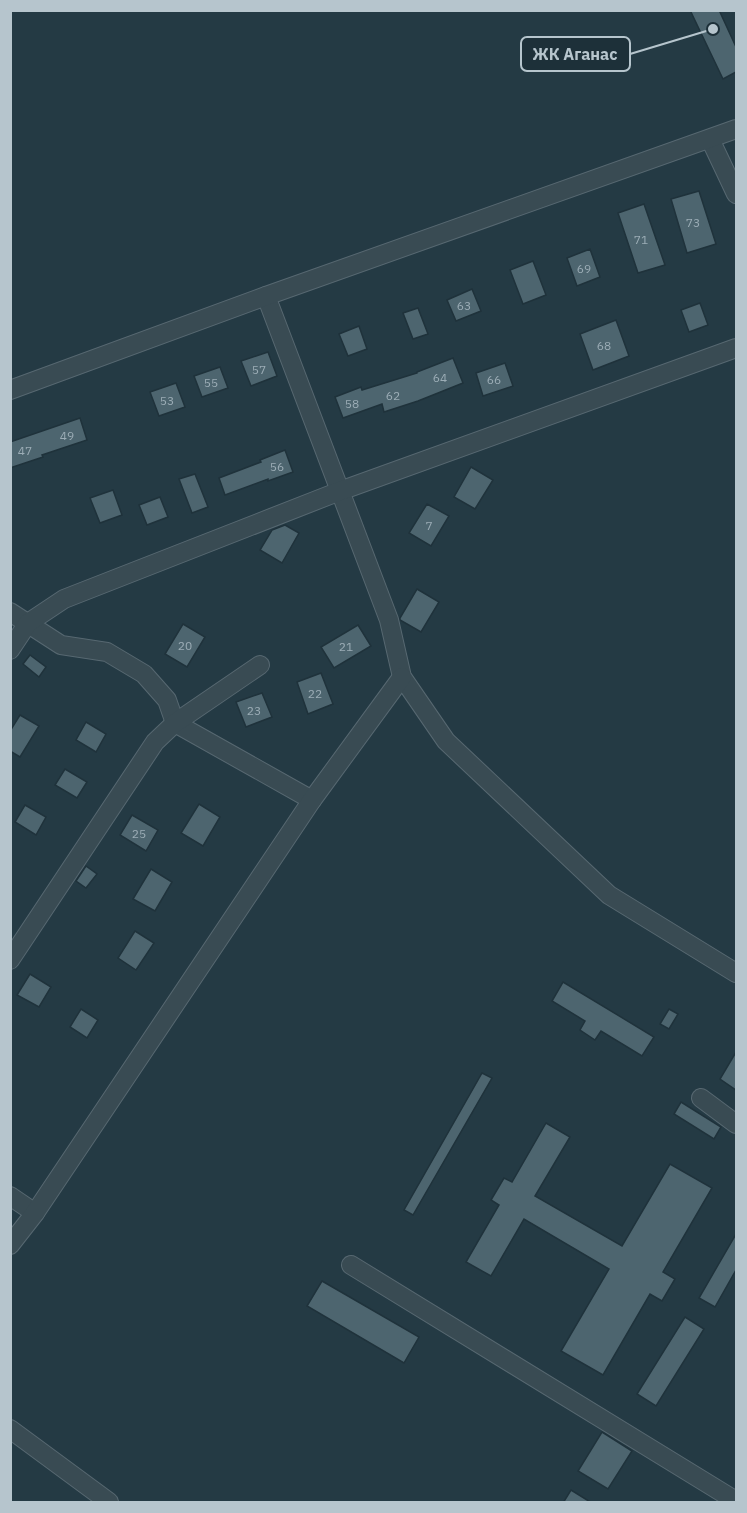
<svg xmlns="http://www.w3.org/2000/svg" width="747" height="1513" font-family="'IBM Plex Sans',sans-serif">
  <rect width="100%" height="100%" fill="#243a44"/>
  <!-- building -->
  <g fill="#4d656f" stroke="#1f323b" stroke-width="1.5">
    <path d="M690,10H719L736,47V72L723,79Z"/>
    <path d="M699,191L716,244L687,253L671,199Z"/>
    <path d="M644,204L665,265L638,273L618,213Z"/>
    <path d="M590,249L600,277L577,286L567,258Z"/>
    <path d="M533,261L546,295L523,304L510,270Z"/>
    <path d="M472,289L481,311L456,321L447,300Z"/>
    <path d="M700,303L708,325L689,332L681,310Z"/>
    <path d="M418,308L428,334L413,339L403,313Z"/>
    <path d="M616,320L629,356L593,370L580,334Z"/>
    <path d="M359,326L367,349L348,356L339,334Z"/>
    <path d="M268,352L277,376L251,386L241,361Z"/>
    <path d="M453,358L463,383L418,401L384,412L382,404L343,418L335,397L361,387L362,390L417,373V372Z"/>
    <path d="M505,363L513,386L483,396L476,373Z"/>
    <path d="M220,367L228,388L202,397L194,376Z"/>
    <path d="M176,383L185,407L159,416L150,392Z"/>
    <path d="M80,418L87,440L42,455L43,457L10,468V442Z"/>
    <path d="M285,450L293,472L268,481V479L225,495L219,478L261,462L260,460Z"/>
    <path d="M471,467L493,480L475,509L454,497Z"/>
    <path d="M195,474L208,507L192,513L179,479Z"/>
    <path d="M113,490L122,515L100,523L90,498Z"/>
    <path d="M160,497L168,517L147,525L139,505Z"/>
    <path d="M427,504L449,516L431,546L409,533Z"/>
    <path d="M285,525L299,533L282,563L260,550L272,530Z"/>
    <path d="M417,589L439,602L421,632L400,620V618Z"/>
    <path d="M183,624L205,637L187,667L165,654Z"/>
    <path d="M358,625L371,646L334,668L321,647Z"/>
    <path d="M30,655L46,667L39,677L23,664Z"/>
    <path d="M321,673L333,704L308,714L297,682Z"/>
    <path d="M262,693L272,717L246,727L236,702Z"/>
    <path d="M20,715L39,726L20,757L10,751V731Z"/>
    <path d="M86,722L106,734L96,752L76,740Z"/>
    <path d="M65,769L87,782L77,798L55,785Z"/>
    <path d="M199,804L220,817L203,846L181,833Z"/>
    <path d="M25,805L46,817L36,835L15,822Z"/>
    <path d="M132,815L158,830L146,851L120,835Z"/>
    <path d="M86,866L97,874L86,888L76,881Z"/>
    <path d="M151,869L172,882L155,911L133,899Z"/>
    <path d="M135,931L154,943L136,970L118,958Z"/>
    <path d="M30,974L51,987L39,1007L17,995Z"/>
    <path d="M563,982L654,1037L642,1056L601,1031L595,1040L580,1030L585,1021L552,1001Z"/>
    <path d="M81,1009L98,1020L87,1038L70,1027Z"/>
    <path d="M669,1009L678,1014L669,1029L660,1024Z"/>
    <path d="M736,1052V1090L720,1079Z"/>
    <path d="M482,1073L492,1078L413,1215L404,1210Z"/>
    <path d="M681,1102L721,1127L714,1139L674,1114Z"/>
    <path d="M546,1123L570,1137L535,1196L622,1246L670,1164L712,1188L663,1272L675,1279L662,1301L650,1294L603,1375L561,1351L609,1269L524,1219L491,1276L466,1262L499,1205L491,1200L504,1178L512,1182Z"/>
    <path d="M736,1234V1270L715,1307L699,1298Z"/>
    <path d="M322,1281L419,1337L404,1363L307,1306Z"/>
    <path d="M685,1317L704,1329L656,1406L637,1394Z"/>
    <path d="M602,1432L632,1451L608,1489L578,1471Z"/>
    <path d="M571,1490L592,1503H563Z"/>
  </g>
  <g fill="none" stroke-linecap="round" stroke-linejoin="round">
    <defs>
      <g id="minor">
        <path d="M710,139L736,194"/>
        <path d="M266,296L389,620L402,677L446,741L609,895L736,973"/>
        <path d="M10,390L266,296L736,129"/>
        <path d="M10,612L61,645L107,652L144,674L167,700L175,723L312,800"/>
        <path d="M10,650L28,623L64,599L340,491L736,348"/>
        <path d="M10,960L155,742L175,723L260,665"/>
        <path d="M701,1098L736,1124"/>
        <path d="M10,1196L35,1213"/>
        <path d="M10,1245L35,1213L312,800L402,677"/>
        <path d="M351,1265L736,1501"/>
        <path d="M10,1429L109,1502"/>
      </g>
    </defs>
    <!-- minor casing -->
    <use href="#minor" stroke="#576871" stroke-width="20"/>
    <!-- minor -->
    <use href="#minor" stroke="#394b53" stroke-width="18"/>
  </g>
  <g text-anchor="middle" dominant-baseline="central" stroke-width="4.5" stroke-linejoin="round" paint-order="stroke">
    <!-- number labels -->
    <g font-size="12" fill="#9cadb6">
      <text x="693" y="222">73</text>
      <text x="641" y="239">71</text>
      <text x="584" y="268">69</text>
      <text x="464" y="305">63</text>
      <text x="604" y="345">68</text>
      <text x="259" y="369">57</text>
      <text x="440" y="377">64</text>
      <text x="494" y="379">66</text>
      <text x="211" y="382">55</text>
      <text x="393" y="395">62</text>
      <text x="167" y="400">53</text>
      <text x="352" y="403">58</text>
      <text x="67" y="435">49</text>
      <text x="25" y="450">47</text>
      <text x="277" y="466">56</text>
      <text x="429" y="525">7</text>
      <text x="185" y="645">20</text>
      <text x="346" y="646">21</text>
      <text x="315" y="693">22</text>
      <text x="254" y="710">23</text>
      <text x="139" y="833">25</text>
    </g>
  </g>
  <!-- callouts -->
  <path fill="none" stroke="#b6c5cd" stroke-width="2" d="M713 29L630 54"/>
  <circle fill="#b6c5cd" stroke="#1d3039" stroke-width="2" cx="713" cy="29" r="6"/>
  <rect fill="#1d3039" stroke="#b6c5cd" stroke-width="2" x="521" y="37" width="109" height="34" rx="6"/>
  <g font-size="16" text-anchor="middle" font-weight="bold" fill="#b6c5cd">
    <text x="575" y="60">ЖК Аганас</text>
  </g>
  <!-- border -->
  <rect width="747" height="1513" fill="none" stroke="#b6c5cd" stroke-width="24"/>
</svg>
